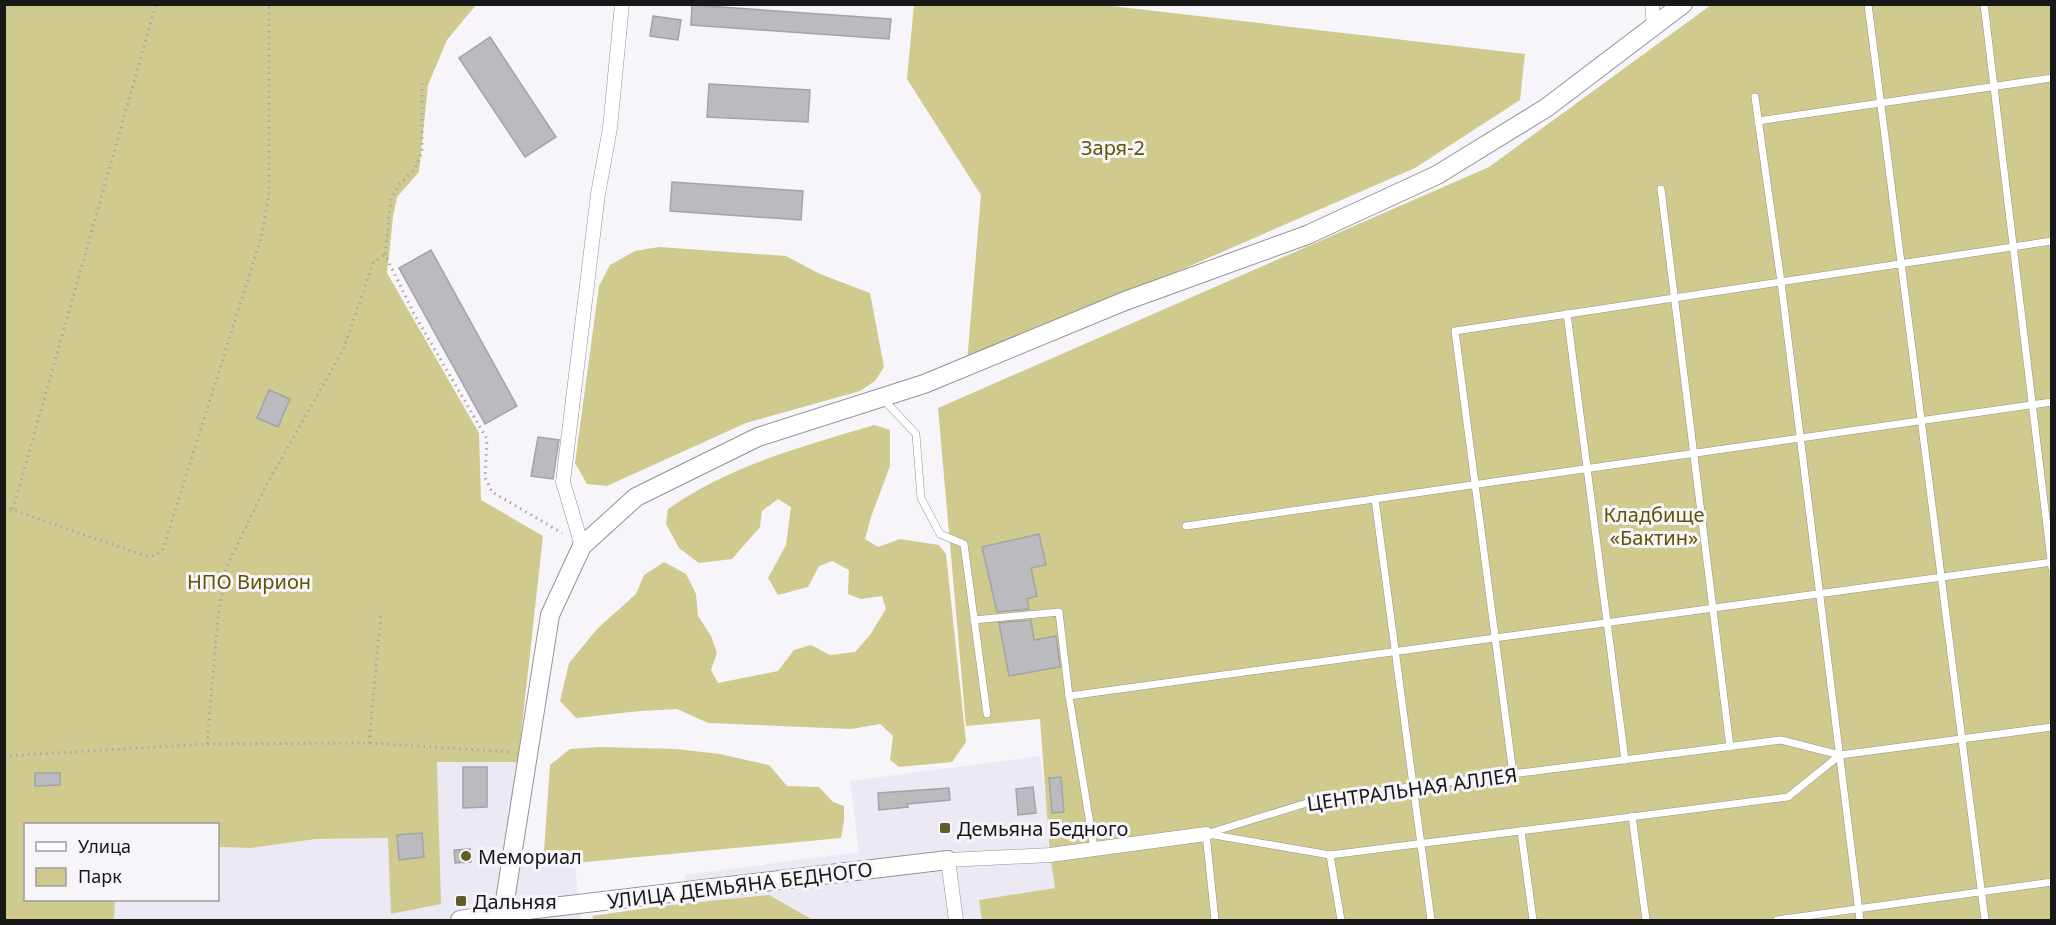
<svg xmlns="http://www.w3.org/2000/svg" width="2056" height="925" font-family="'Noto Sans',sans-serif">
  <rect width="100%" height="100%" fill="#f7f5f9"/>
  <!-- built -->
  <g fill="#ece9f4">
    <path d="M1040,756L1058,896L983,920H691L685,875L859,852L850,781Z"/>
    <path d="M437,762H518L505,862L575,868L581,920H114L115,900H218V847L251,848L316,839L388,838L440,904Z"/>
  </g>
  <!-- green -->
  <g fill="#d0ca8f">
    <path d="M914,4L1103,5L1525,54L1520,100L1415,168L967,363L981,195L907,79Z"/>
    <path d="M4,5H476L447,40L428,85L419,172L397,197L393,217L387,273L479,433L481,500L543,536L518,762H437L441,904L391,914L388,838L316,839L251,848L218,847V824H26V900H115L114,920H5Z"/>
    <path d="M1711,5H2051V920H982L979,900L1055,888L1050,855L1040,719L966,726L938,408L1489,167Z"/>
    <path d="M659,247L786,256L820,274L870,293L884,367L875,381L860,391L746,423L607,486L587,484L575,463L599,286L610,265L635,251Z"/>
    <path d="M874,425L890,430V466L871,517L865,539L878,547L900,539L939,545L946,554L966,742L952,762L899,767L890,760L893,736L880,724L851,729L708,723L677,709L640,711L576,718L560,701L569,663L598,628L636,594L644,575L664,562L686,574L696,594L698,616L711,636L717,653L711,670L718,683L778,671L794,650L811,645L830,655L855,652L870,635L886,609L882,596L861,599L848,594L849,570L832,561L819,566L808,587L778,595L768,578L786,545L791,507L778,499L762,511L760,527L732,559L699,563L679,548L666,524L668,509C728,466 804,446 874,425Z"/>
    <path d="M599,747L677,749L720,754L769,765L787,786L819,787L833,802L844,806V820L841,838L543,866L550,765L570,749Z"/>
    <path d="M769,895L813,920H594L592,916L661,906Z"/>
  </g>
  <!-- building -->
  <g fill="#bbbabe" stroke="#a4a3a7" stroke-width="1.5">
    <path d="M692,5L891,19L889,39L691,25Z"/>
    <path d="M653,16L681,20L678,40L650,36Z"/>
    <path d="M490,37L556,137L525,157L459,58Z"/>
    <path d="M709,84L810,90L808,122L707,117Z"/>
    <path d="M672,182L803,191L801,220L670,211Z"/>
    <path d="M431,250L517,406L485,424L399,268Z"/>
    <path d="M269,390L290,399L278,427L257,418Z"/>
    <path d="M538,437L559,440L553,479L531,476Z"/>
    <path d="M1039,534L1046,565L1031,568L1037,596L1027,599L1029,609L997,612L982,547Z"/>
    <path d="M1031,620L1034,640L1056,636L1060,667L1009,676L999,623Z"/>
    <path d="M463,767H487V807L463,808Z"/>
    <path d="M35,773H60V785L35,786Z"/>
    <path d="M1061,777L1064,812L1052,813L1049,778Z"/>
    <path d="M1033,787L1036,813L1018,815L1016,789Z"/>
    <path d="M949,788L950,800L907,804L908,807L879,810L878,793Z"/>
    <path d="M422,833L424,857L399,860L397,835Z"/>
    <path d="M470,849L471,862L455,863L454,850Z"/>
  </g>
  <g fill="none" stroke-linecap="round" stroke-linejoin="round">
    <defs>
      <g id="lane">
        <path d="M1868,4L1985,920"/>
        <path d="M1984,4L2052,568"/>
        <path d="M1755,97L1781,282L1860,920"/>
        <path d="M1758,121L2052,78"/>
        <path d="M1661,189L1730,747"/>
        <path d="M1567,314L1625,760"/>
        <path d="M883,399L916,434L921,498L940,534L964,544L987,714"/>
        <path d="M1375,499L1431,920"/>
        <path d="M1186,526L2052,402"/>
        <path d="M974,620L1059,612L1069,696L1094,848"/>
        <path d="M1069,696L2052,562"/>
        <path d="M1513,774L1455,331L2052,241"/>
        <path d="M1632,816L1646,920"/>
        <path d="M1521,831L1533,920"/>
        <path d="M1206,834L1323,798L1781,740L1840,755L2052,727"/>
        <path d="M1206,834L1215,920"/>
        <path d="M1208,834L1330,855L1788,797L1840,755"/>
        <path d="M1330,855L1341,920"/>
        <path d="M1777,920L2052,882"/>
      </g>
      <g id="street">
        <path d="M1652,4L1654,27"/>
        <path d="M582,546L563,482L598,194L610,128L622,4"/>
        <path d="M956,920L948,860L1050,855L1206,834"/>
      </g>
      <g id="secondary">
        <path d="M503,913L550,615L582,546L636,497L758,437L924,384L1125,301L1307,235L1437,175L1546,108L1683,4"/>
        <path d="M460,920L503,913L948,860"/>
      </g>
    </defs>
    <!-- lane casing -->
    <use href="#lane" stroke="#939295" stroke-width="8"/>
    <!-- street casing -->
    <use href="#street" stroke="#939295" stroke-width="15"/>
    <!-- secondary casing -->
    <use href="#secondary" stroke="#939295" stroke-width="20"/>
    <!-- path -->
    <g stroke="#a8a7aa" stroke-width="3" stroke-dasharray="1.5 4.5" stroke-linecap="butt">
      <path d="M422,83V152L414,170L398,186L391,199L385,254L414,314L487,439L485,477L492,492L562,533"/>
      <path d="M4,507L143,555C152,557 157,556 163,549L261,238L269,195V4"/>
      <path d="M13,509L156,4"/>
      <path d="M369,743L381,613"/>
      <path d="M207,744L218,618L226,568L266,486L344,348L373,263L385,254"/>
      <path d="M4,756L207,744L369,743L512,752"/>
    </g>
    <!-- lane -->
    <use href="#lane" stroke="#fff" stroke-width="7"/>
    <!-- street -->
    <use href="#street" stroke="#fff" stroke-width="14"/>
    <!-- secondary -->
    <use href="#secondary" stroke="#fff" stroke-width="18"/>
  </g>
  <!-- markers -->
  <g fill="#615c28" stroke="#f7f5f9" stroke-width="2">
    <rect x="939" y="822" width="12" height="12" rx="3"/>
    <circle cx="466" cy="856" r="6"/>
    <rect x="455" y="895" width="12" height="12" rx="3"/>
  </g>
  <g text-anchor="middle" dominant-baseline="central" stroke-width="6" stroke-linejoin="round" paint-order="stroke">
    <!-- park labels -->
    <g font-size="20" fill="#5e5504" stroke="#f7f5f9">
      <text x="1113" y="147">Заря-2</text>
      <text x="1654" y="514">Кладбище<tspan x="1654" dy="23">«Бактин»</tspan></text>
      <text x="249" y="581">НПО Вирион</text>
    </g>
    <!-- street labels -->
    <g font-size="20" fill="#181819" stroke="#f7f5f9">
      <text transform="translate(1412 789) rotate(-8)">ЦЕНТРАЛЬНАЯ АЛЛЕЯ</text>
      <text transform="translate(740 885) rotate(-7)">УЛИЦА ДЕМЬЯНА БЕДНОГО</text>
    </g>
    <!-- poi labels -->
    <g font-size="20" fill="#181819" stroke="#f7f5f9" text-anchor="start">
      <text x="957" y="828">Демьяна Бедного</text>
      <text x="478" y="856">Мемориал</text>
      <text x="473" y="901">Дальняя</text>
    </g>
  </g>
  <!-- border -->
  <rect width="2056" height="925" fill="none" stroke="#181819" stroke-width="12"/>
  <!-- legend -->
  <rect x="24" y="823" width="195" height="78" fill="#f7f5f9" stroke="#9e9d9f" stroke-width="1.5"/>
  <rect x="36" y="842" width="30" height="9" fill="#ffffff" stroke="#9e9d9f" stroke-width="1.5"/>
  <text x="78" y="853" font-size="18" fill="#181819">Улица</text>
  <rect x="36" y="868" width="30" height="18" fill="#d0ca8f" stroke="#9e9d9f" stroke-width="1.5"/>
  <text x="78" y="883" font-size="18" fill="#181819">Парк</text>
</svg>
